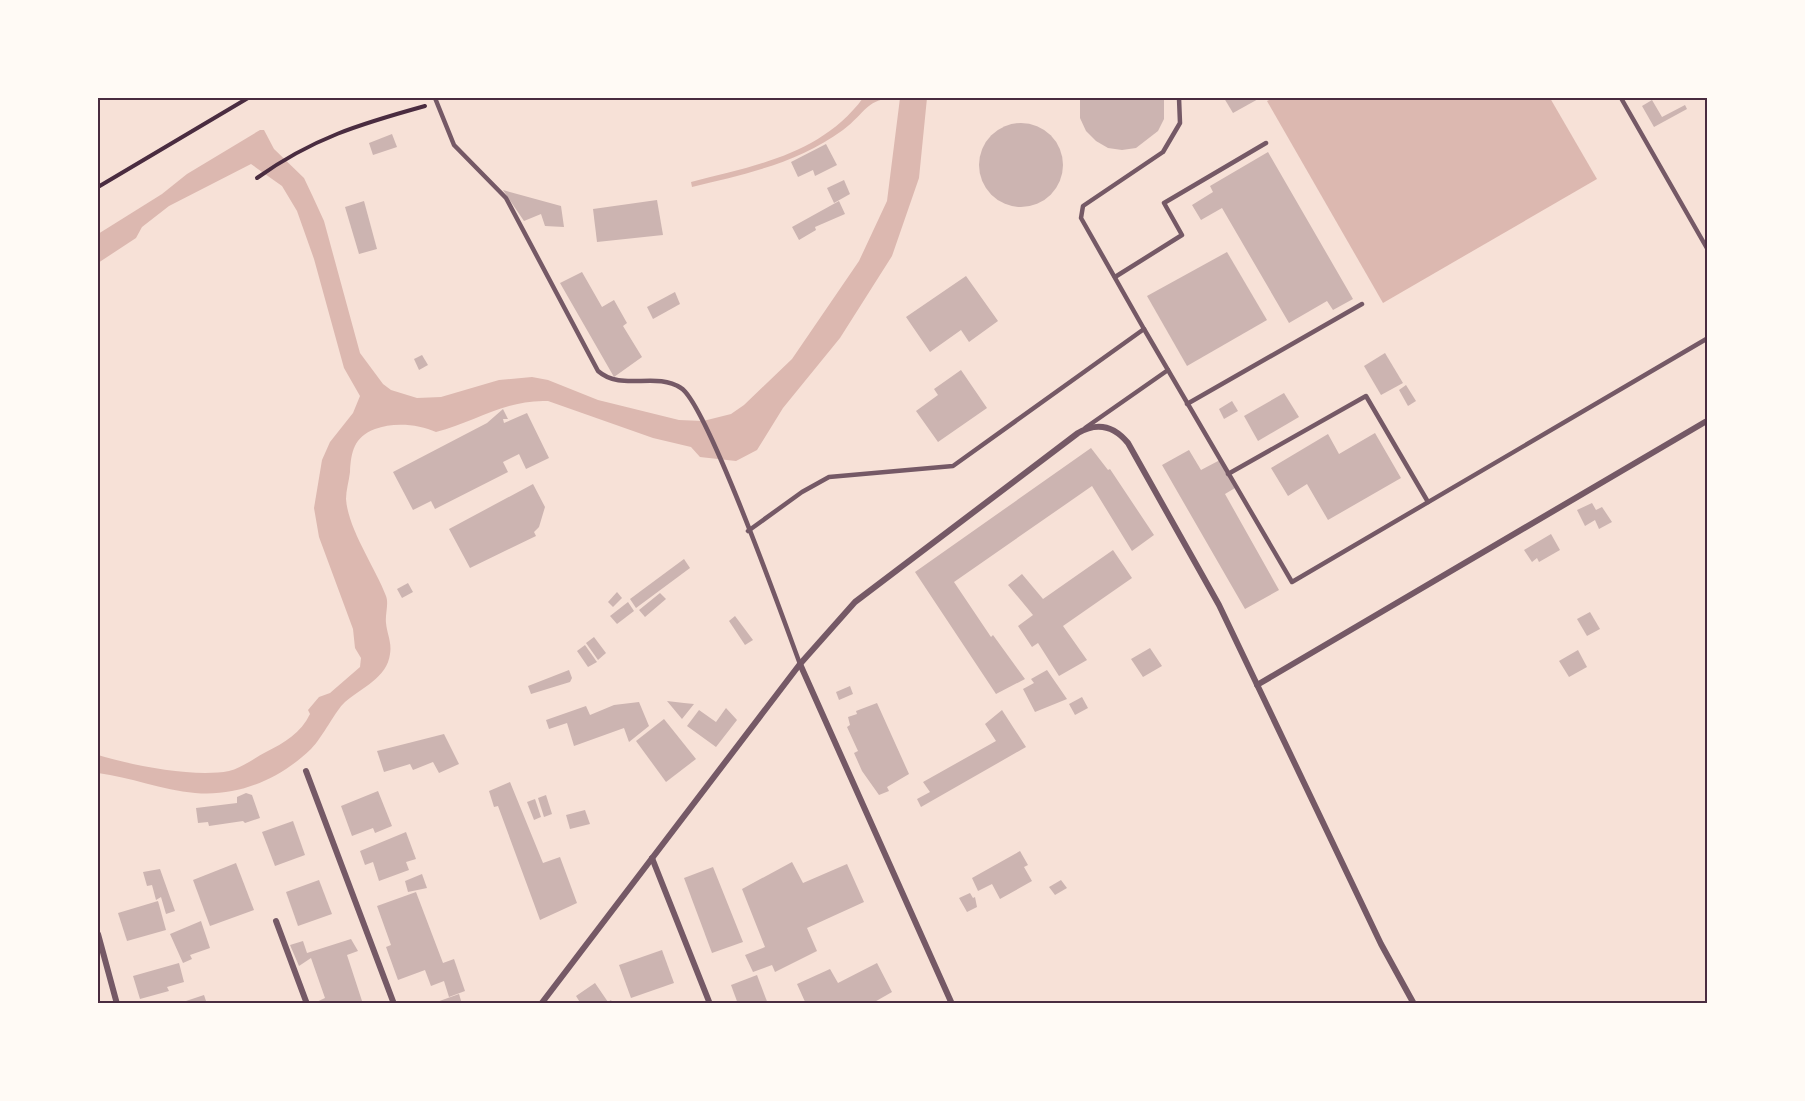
<svg xmlns="http://www.w3.org/2000/svg" width="1805" height="1101" font-family="Merriweather,serif">
  <rect width="100%" height="100%" fill="#f7e1d7"/>
  <!-- water -->
  <g fill="#dcb8b0">
    <path d="M863,98H927L919,178L892,256L840,338L783,408L757,450L736,461L700,457L691,447L653,438L548,401C507,399 475,422 436,432C419,424 393,422 375,429C354,437 351,452 350,472C349,481 346,490 346,499C348,529 375,567 386,596C389,604 385,614 386,623C387,634 392,642 390,654C387,678 361,688 345,702C335,711 323,737 311,749C280,779 238,797 195,793C162,790 130,777 98,773V755C131,765 194,778 229,771C242,768 254,758 266,752C284,743 301,733 310,714L308,710L319,697L330,693L360,667L361,658L355,648L353,629L319,537L314,508L322,460L330,442L353,413L360,396L344,368L314,259L297,211L282,186L251,164L169,206L142,227L136,238L98,263V234L162,194L187,174L260,130H264L274,149L304,178L313,197L324,221L360,353L383,384L391,390L417,398L441,397L499,380L532,377L548,380L598,400L679,420L703,421L731,414L744,405L792,359L859,261L887,201L900,98C866,97 867,112 843,130C798,163 746,174 692,187L691,182C754,166 822,154 863,98Z"/>
    <path d="M1273,98H1550L1597,179L1383,303L1267,101Z"/>
  </g>
  <!-- building -->
  <g fill="#ccb4b1">
    <path d="M1080,98H1164V119L1158,131L1136,148L1122,150L1108,148L1096,141L1086,131L1080,118Z"/>
    <path d="M1224,98H1260L1233,113Z"/>
    <path d="M1652,100L1662,117L1685,105L1687,109L1654,127L1642,106Z"/>
    <circle cx="1021" cy="165" r="42"/>
    <path d="M392,134L397,147L373,155L369,143Z"/>
    <path d="M826,144L837,165L815,176L813,170L798,177L791,162Z"/>
    <path d="M1268,152L1353,299L1333,310L1327,301L1289,323L1222,208L1201,220L1192,205L1213,192L1210,186Z"/>
    <path d="M844,180L850,194L834,203L827,188Z"/>
    <path d="M503,190L561,206L564,227L545,226L541,214L524,221Z"/>
    <path d="M657,200L663,235L597,242L593,209Z"/>
    <path d="M364,201L377,249L359,254L345,207Z"/>
    <path d="M839,201L845,214L815,227L816,230L799,240L792,227Z"/>
    <path d="M1227,252L1267,320L1187,366L1147,296Z"/>
    <path d="M582,272L602,307L614,300L627,323L623,326L642,357L614,377L560,283Z"/>
    <path d="M966,276L998,321L969,342L961,330L930,352L906,317Z"/>
    <path d="M675,292L680,304L653,319L647,307Z"/>
    <path d="M1385,353L1403,383L1381,395L1364,366Z"/>
    <path d="M422,355L428,365L419,370L414,359Z"/>
    <path d="M961,370L987,408L938,442L916,411L938,395L934,389Z"/>
    <path d="M1406,385L1416,401L1408,406L1399,390Z"/>
    <path d="M1284,393L1299,417L1258,441L1244,416Z"/>
    <path d="M1232,401L1238,411L1224,419L1219,409Z"/>
    <path d="M503,409L508,419H503L504,423L527,413L549,458L526,469L519,454L503,462L508,472L435,509L431,501L413,510L393,472L487,423Z"/>
    <path d="M1375,433L1401,478L1328,520L1307,484L1288,496L1271,468L1328,434L1339,454Z"/>
    <path d="M1091,448L1108,470L1110,469L1154,535L1132,551L1092,486L954,582L991,637L993,635L1025,679L996,694L915,572Z"/>
    <path d="M1189,450L1201,470L1220,460L1235,488L1225,494L1279,590L1245,609L1162,465Z"/>
    <path d="M533,484L545,507L539,527L534,532L536,536L470,568L449,529Z"/>
    <path d="M1592,503L1596,510L1602,507L1612,522L1599,529L1595,520L1585,526L1577,510Z"/>
    <path d="M1551,534L1560,550L1539,562L1537,558L1532,562L1524,550Z"/>
    <path d="M1113,550L1132,578L1063,626L1087,660L1059,676L1038,643L1032,647L1018,626L1033,615L1008,585L1022,574L1043,599Z"/>
    <path d="M684,559L690,568L636,608L630,599Z"/>
    <path d="M408,583L413,592L402,598L397,589Z"/>
    <path d="M617,592L622,598L613,607L608,602Z"/>
    <path d="M660,593L666,599L645,617L639,610Z"/>
    <path d="M628,602L634,611L617,624L610,616Z"/>
    <path d="M1590,612L1600,629L1587,636L1577,619Z"/>
    <path d="M735,616L753,640L745,645L729,621Z"/>
    <path d="M594,637L606,653L598,660L586,643Z"/>
    <path d="M585,645L597,662L588,667L577,651Z"/>
    <path d="M1150,648L1162,666L1143,677L1131,659Z"/>
    <path d="M1578,650L1587,667L1569,677L1559,661Z"/>
    <path d="M569,670L572,678L570,682L531,694L528,686Z"/>
    <path d="M1047,670L1067,699L1035,712L1023,689L1034,683L1031,679Z"/>
    <path d="M850,686L853,694L839,700L836,692Z"/>
    <path d="M1082,697L1088,708L1075,715L1069,704Z"/>
    <path d="M667,701L684,703L694,704L682,719Z"/>
    <path d="M639,702L649,726L629,742L624,728L574,746L567,723L549,729L546,720L586,706L590,715L614,705Z"/>
    <path d="M877,703L909,774L887,787L889,791L879,795L862,771L854,753L858,751L847,727L850,725L848,717L857,714L856,711Z"/>
    <path d="M726,708L737,720L716,747L687,726L699,710L716,722Z"/>
    <path d="M1002,710L1026,747L921,807L917,799L930,792L923,782L996,741L985,724Z"/>
    <path d="M664,719L696,759L666,782L636,741Z"/>
    <path d="M444,734L459,764L439,773L433,762L413,770L410,764L384,772L377,751Z"/>
    <path d="M510,782L543,863L560,857L577,903L540,920L498,806L494,807L489,791Z"/>
    <path d="M378,791L392,826L375,833L373,828L352,836L341,806Z"/>
    <path d="M246,793L252,795L260,818L245,823L243,821L209,826L208,822L198,823L196,808L237,803V797Z"/>
    <path d="M546,795L552,814L544,817L538,798Z"/>
    <path d="M535,799L541,817L534,820L527,802Z"/>
    <path d="M585,810L590,824L570,829L566,815Z"/>
    <path d="M293,821L305,855L275,866L262,832Z"/>
    <path d="M406,832L416,859L406,862L409,870L379,881L373,862L365,865L360,851Z"/>
    <path d="M1020,851L1028,865L1024,867L1032,881L1000,899L992,884L978,891L972,878Z"/>
    <path d="M792,862L803,883L847,864L864,902L807,928L817,951L775,972L772,965L753,972L745,955L765,947L742,889Z"/>
    <path d="M236,863L254,910L210,926L193,880Z"/>
    <path d="M713,867L743,942L712,953L684,878Z"/>
    <path d="M160,869L175,911L166,914L161,897L156,900L152,885L147,886L143,872Z"/>
    <path d="M422,874L427,888L408,892L405,881Z"/>
    <path d="M319,880L332,914L298,926L286,892Z"/>
    <path d="M1061,880L1067,888L1055,895L1049,887Z"/>
    <path d="M416,892L443,963L454,959L465,991L449,997L444,981L431,986L425,970L398,980L386,947L391,945L377,906Z"/>
    <path d="M970,893L973,898L975,897L977,907L967,912L959,898Z"/>
    <path d="M158,901L166,930L127,941L118,913Z"/>
    <path d="M201,921L210,948L190,955L192,959L183,963L170,934Z"/>
    <path d="M351,939L358,951L347,955L363,1004H312L325,998L311,958L299,966L290,945L303,941L307,953Z"/>
    <path d="M662,950L674,983L631,998L619,965Z"/>
    <path d="M179,963L184,982L167,987L169,991L140,999L133,976Z"/>
    <path d="M877,963L892,992L871,1004H806L797,984L830,969L838,983Z"/>
    <path d="M757,975L768,1004H738L731,985Z"/>
    <path d="M595,983L608,1002L611,1000L613,1004H581L576,996Z"/>
    <path d="M459,994L462,1004H434V1003Z"/>
    <path d="M204,995L207,1004H187L186,1001Z"/>
  </g>
  <g fill="none" stroke-linecap="round" stroke-linejoin="round">
    <!-- path -->
    <g stroke="#4a2c40" stroke-width="4">
      <path d="M257,178C313,138 360,124 425,106"/>
      <path d="M98,187L248,98"/>
    </g>
    <!-- service -->
    <g stroke="#755966" stroke-width="4.5">
      <path d="M435,98L454,145L506,198L598,371C622,392 655,371 681,388C707,404 784,621 800,664"/>
      <path d="M1621,98L1708,250"/>
      <path d="M1115,277L1182,235L1164,203L1266,143"/>
      <path d="M1144,329L1292,582L1708,338"/>
      <path d="M1187,404L1362,304"/>
      <path d="M1085,428L1168,370"/>
      <path d="M1228,474L1366,396L1428,502"/>
      <path d="M748,531L802,492L829,477L953,466L1144,329L1081,218L1083,206L1163,152L1180,123L1179,98"/>
    </g>
    <!-- minor -->
    <g stroke="#755966" stroke-width="6">
      <path d="M800,664L952,1004"/>
      <path d="M1257,685L1705,422"/>
      <path d="M306,771L394,1004"/>
      <path d="M652,858L710,1004"/>
      <path d="M276,921L307,1004"/>
      <path d="M98,934L117,1004"/>
      <path d="M541,1004L800,664L855,602L1078,433C1097,422 1114,426 1128,443L1219,605L1381,944L1414,1004"/>
    </g>
  </g>
  <!-- border -->
  <rect width="1805" height="1101" fill="none" stroke="#fffaf5" stroke-width="198"/>
  <rect x="99" y="99" width="1607" height="903" fill="none" stroke="#4a2c40" stroke-width="2"/>
</svg>
